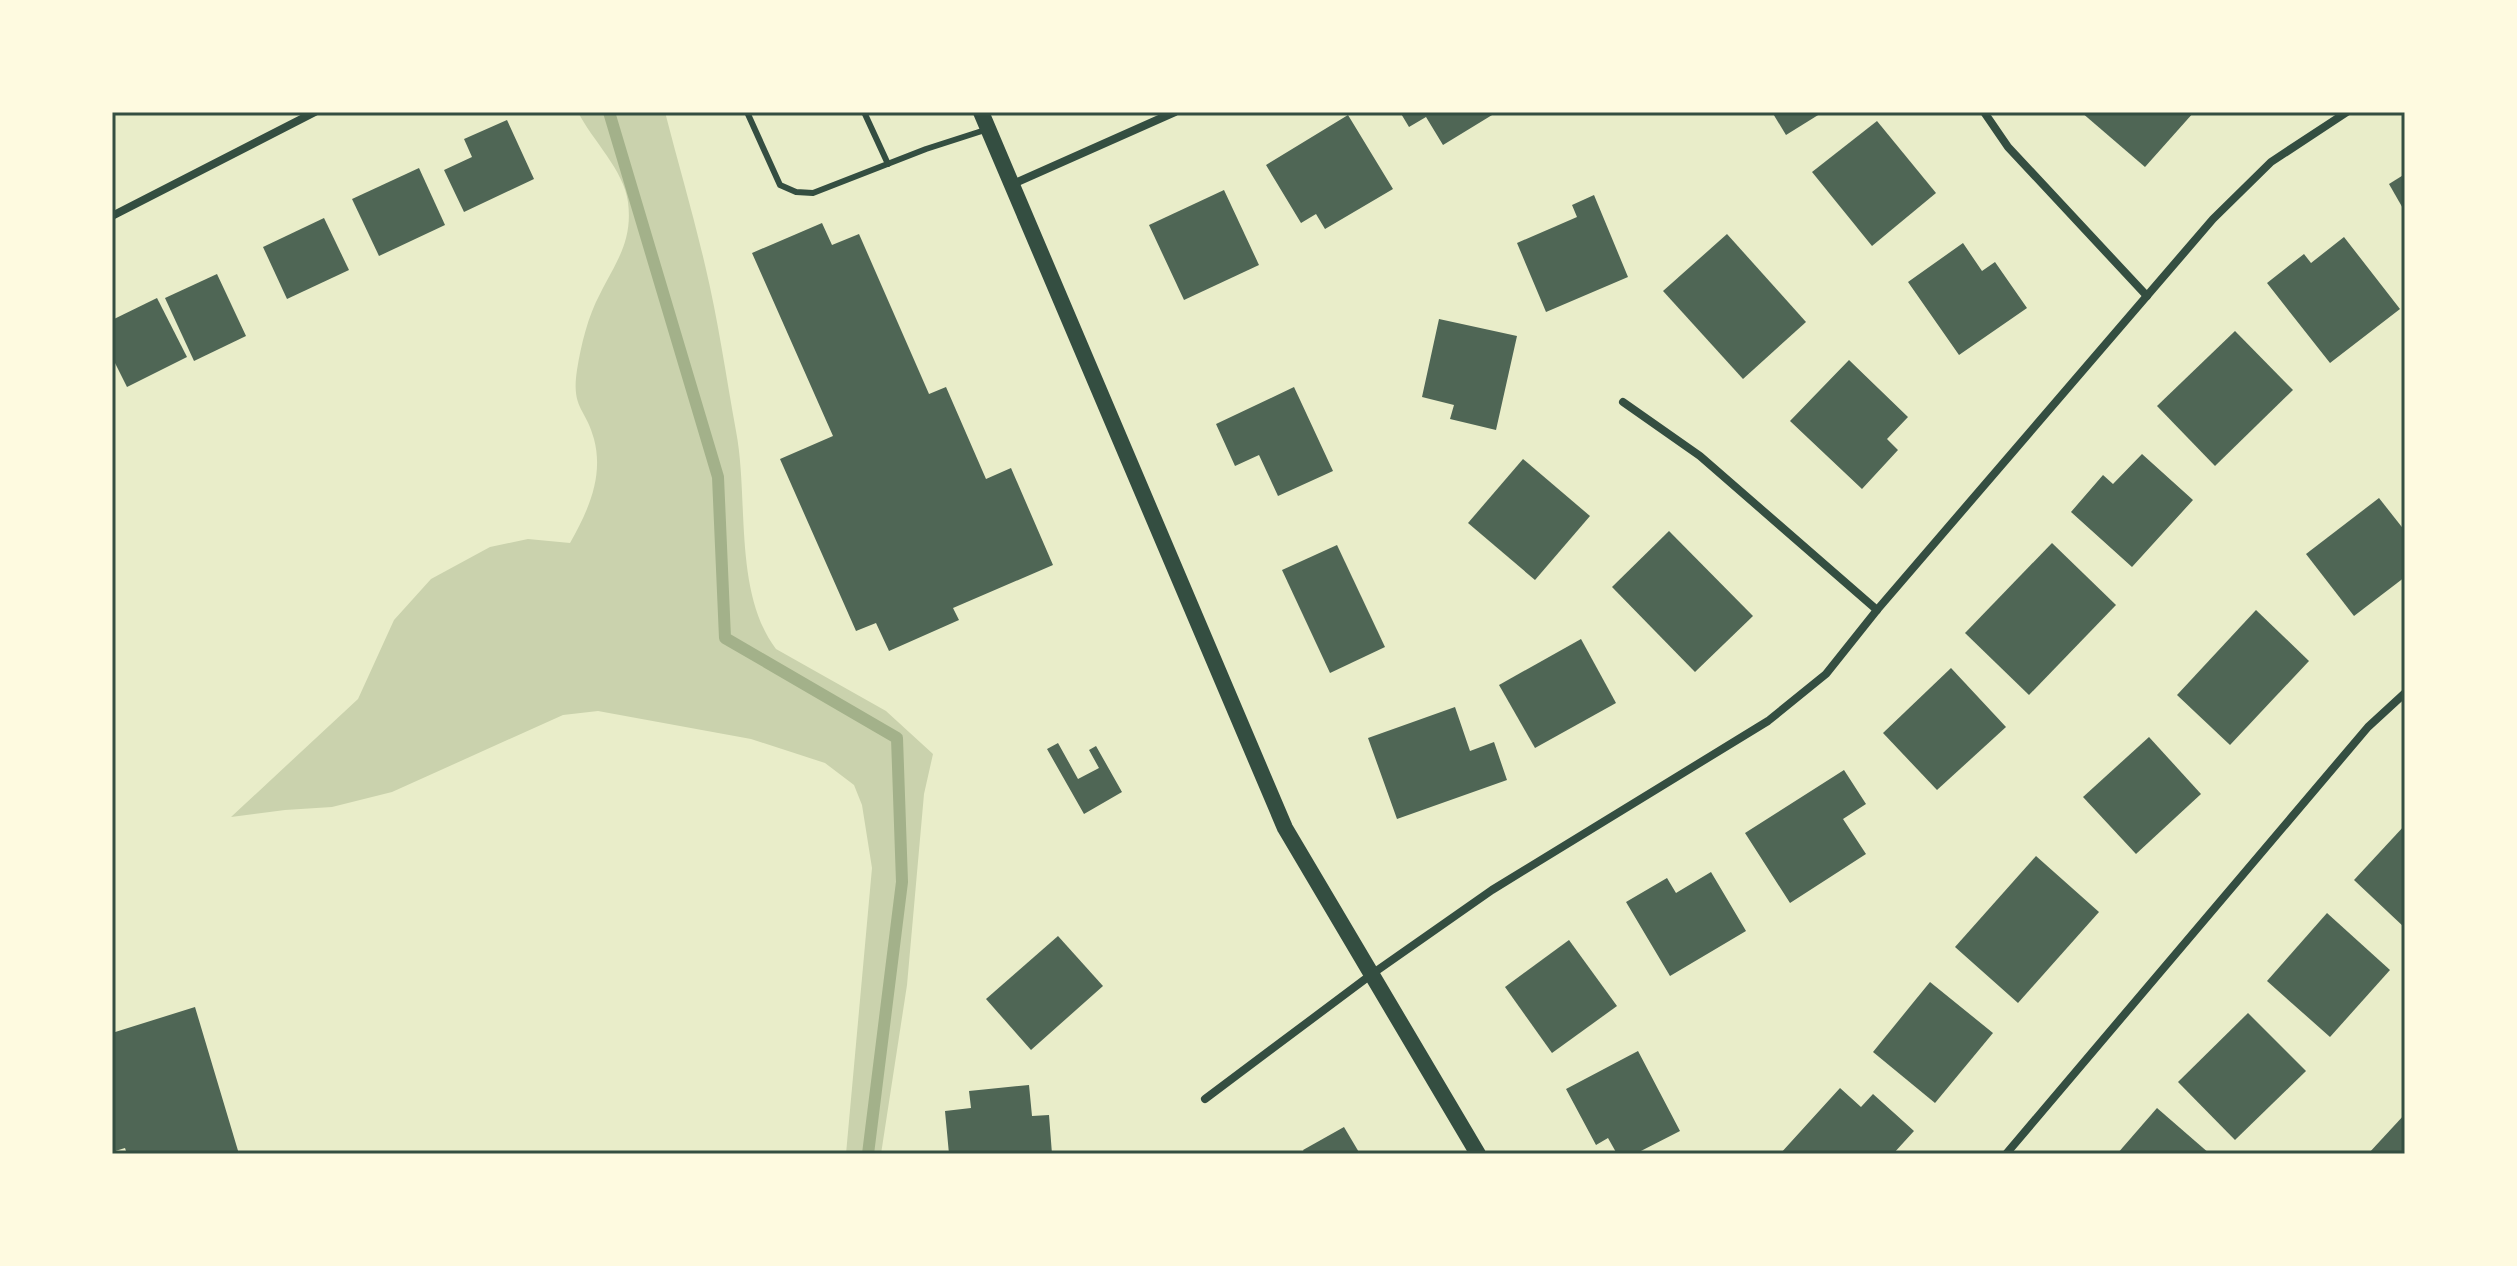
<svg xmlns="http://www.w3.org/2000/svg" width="2517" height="1266" font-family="Commissioner,sans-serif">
  <rect width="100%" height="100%" fill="#e9edc9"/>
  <!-- green -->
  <path fill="#cad2ad" d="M578,112H665C678,163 693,213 705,265C718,319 726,376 736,431C749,499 733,592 776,649L886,711L933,754L924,794L907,985L881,1154H846L872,868L862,805L854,785L825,763L751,739L598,711L563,715L392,792L332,807L285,810L231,817L358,699L394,620L431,579L490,547L528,539L570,543C588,511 604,477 594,439C586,408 571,409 577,370C581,345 588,316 600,294C616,262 633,241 628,202C624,170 592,140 578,112Z"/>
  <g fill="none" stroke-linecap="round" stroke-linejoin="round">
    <!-- stream -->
    <path stroke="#a3b18a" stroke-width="12" d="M609,112L718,477L725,638L897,738L902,882L868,1154"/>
  </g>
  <!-- building -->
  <g fill="#4f6655">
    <path d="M1400,112H1497L1443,145L1426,117L1409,127Z"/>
    <path d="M1772,112H1823L1786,135Z"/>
    <path d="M2081,112H2194L2145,167Z"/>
    <path d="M1348,115L1393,189L1325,229L1316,214L1301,223L1266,165Z"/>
    <path d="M507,120L534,179L464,212L444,170L472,157L464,139Z"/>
    <path d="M1877,121L1936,193L1872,246L1812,172Z"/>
    <path d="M419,168L445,225L379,256L352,199Z"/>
    <path d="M2405,174V212L2389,184Z"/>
    <path d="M1224,190L1259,265L1184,300L1149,225Z"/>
    <path d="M1594,195L1628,277L1546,312L1517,243L1577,217L1572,205Z"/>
    <path d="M324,218L349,270L287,299L263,247Z"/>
    <path d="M822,223L832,245L859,234L929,394L946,387L986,479L1011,468L1053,565L953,608L959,620L889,651L876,623L856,631L780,459L833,436L752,253Z"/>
    <path d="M1727,234L1806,322L1743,379L1663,291Z"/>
    <path d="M2344,237L2400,309L2330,363L2267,283L2304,254L2311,263Z"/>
    <path d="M1963,243L1982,271L1995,262L2027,308L1959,355L1908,282Z"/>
    <path d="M217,274L246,336L194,361L165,298Z"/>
    <path d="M157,298L187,357L127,387L112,357V320Z"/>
    <path d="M1439,319L1517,336L1496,430L1450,419L1454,405L1422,397Z"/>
    <path d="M2235,331L2293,390L2215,466L2157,406Z"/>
    <path d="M1849,360L1908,417L1887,439L1898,450L1862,489L1790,421Z"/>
    <path d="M1294,387L1333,471L1278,496L1259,455L1235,466L1216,424Z"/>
    <path d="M2142,454L2193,500L2132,567L2071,512L2103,475L2113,484Z"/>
    <path d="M1523,459L1590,516L1535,580L1468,523Z"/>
    <path d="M2379,498L2405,531V577L2354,616L2306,554Z"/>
    <path d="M1669,531L1753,616L1695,672L1612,587Z"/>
    <path d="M2052,543L2116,605L2029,695L1965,633Z"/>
    <path d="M1337,545L1385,647L1330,673L1282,570Z"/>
    <path d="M2256,610L2309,661L2230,745L2177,695Z"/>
    <path d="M1581,639L1616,703L1535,748L1499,685Z"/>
    <path d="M1951,668L2006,727L1937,790L1883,733Z"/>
    <path d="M1455,707L1470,751L1494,742L1507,780L1397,819L1368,738Z"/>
    <path d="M2149,737L2201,794L2136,854L2083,797Z"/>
    <path d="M1058,743L1078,779L1099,768L1089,750L1096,746L1122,792L1084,814L1047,749Z"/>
    <path d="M1844,770L1866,804L1843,819L1866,854L1790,903L1745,833Z"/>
    <path d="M2405,825V928L2354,880Z"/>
    <path d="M2036,856L2099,912L2018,1003L1955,947Z"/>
    <path d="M1711,872L1746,931L1670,976L1626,902L1667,878L1676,893Z"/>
    <path d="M2327,913L2390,970L2330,1037L2267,981Z"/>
    <path d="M1058,936L1103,986L1031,1050L986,999Z"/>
    <path d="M1569,940L1617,1006L1552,1053L1505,987Z"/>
    <path d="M1930,982L1993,1033L1935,1103L1873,1052Z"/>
    <path d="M195,1007L239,1154H127L125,1148L112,1152V1033Z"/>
    <path d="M2248,1013L2306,1071L2235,1140L2178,1082Z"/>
    <path d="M1638,1051L1680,1131L1635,1154H1617L1608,1138L1596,1145L1566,1089Z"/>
    <path d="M1029,1085L1032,1116L1049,1115L1052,1154H949L945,1111L971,1108L969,1091Z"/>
    <path d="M1840,1088L1861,1107L1873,1094L1914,1131L1893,1154H1780Z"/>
    <path d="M2157,1108L2210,1154H2117Z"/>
    <path d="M2405,1114V1154H2368Z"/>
    <path d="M1344,1127L1360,1154H1305L1303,1150Z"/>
  </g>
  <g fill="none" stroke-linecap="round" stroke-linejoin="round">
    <!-- service -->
    <g stroke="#344e41" stroke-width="6">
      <path d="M747,112L780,185L796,192L813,193L926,149L985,130"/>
      <path d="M864,112L888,164"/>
    </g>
    <!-- minor -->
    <g stroke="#344e41" stroke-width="8">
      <path d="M1984,112L2008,147L2147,296"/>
      <path d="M1013,184L1175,112"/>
      <path d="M112,216L315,112"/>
      <path d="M1623,402L1700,456L1877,610"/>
      <path d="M1205,1099L1372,974L1492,890L1768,721L1826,674L1877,610L2213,219L2271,162L2347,112"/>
      <path d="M2006,1154L2368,727L2405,693"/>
    </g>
    <!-- secondary -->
    <path stroke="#344e41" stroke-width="16" d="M981,112L1285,828L1478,1154"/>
  </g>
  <!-- border -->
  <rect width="2517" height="1266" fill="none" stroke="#fefae0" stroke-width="228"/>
  <rect x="114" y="114" width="2289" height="1038" fill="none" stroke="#344e41" stroke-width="3"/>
</svg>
